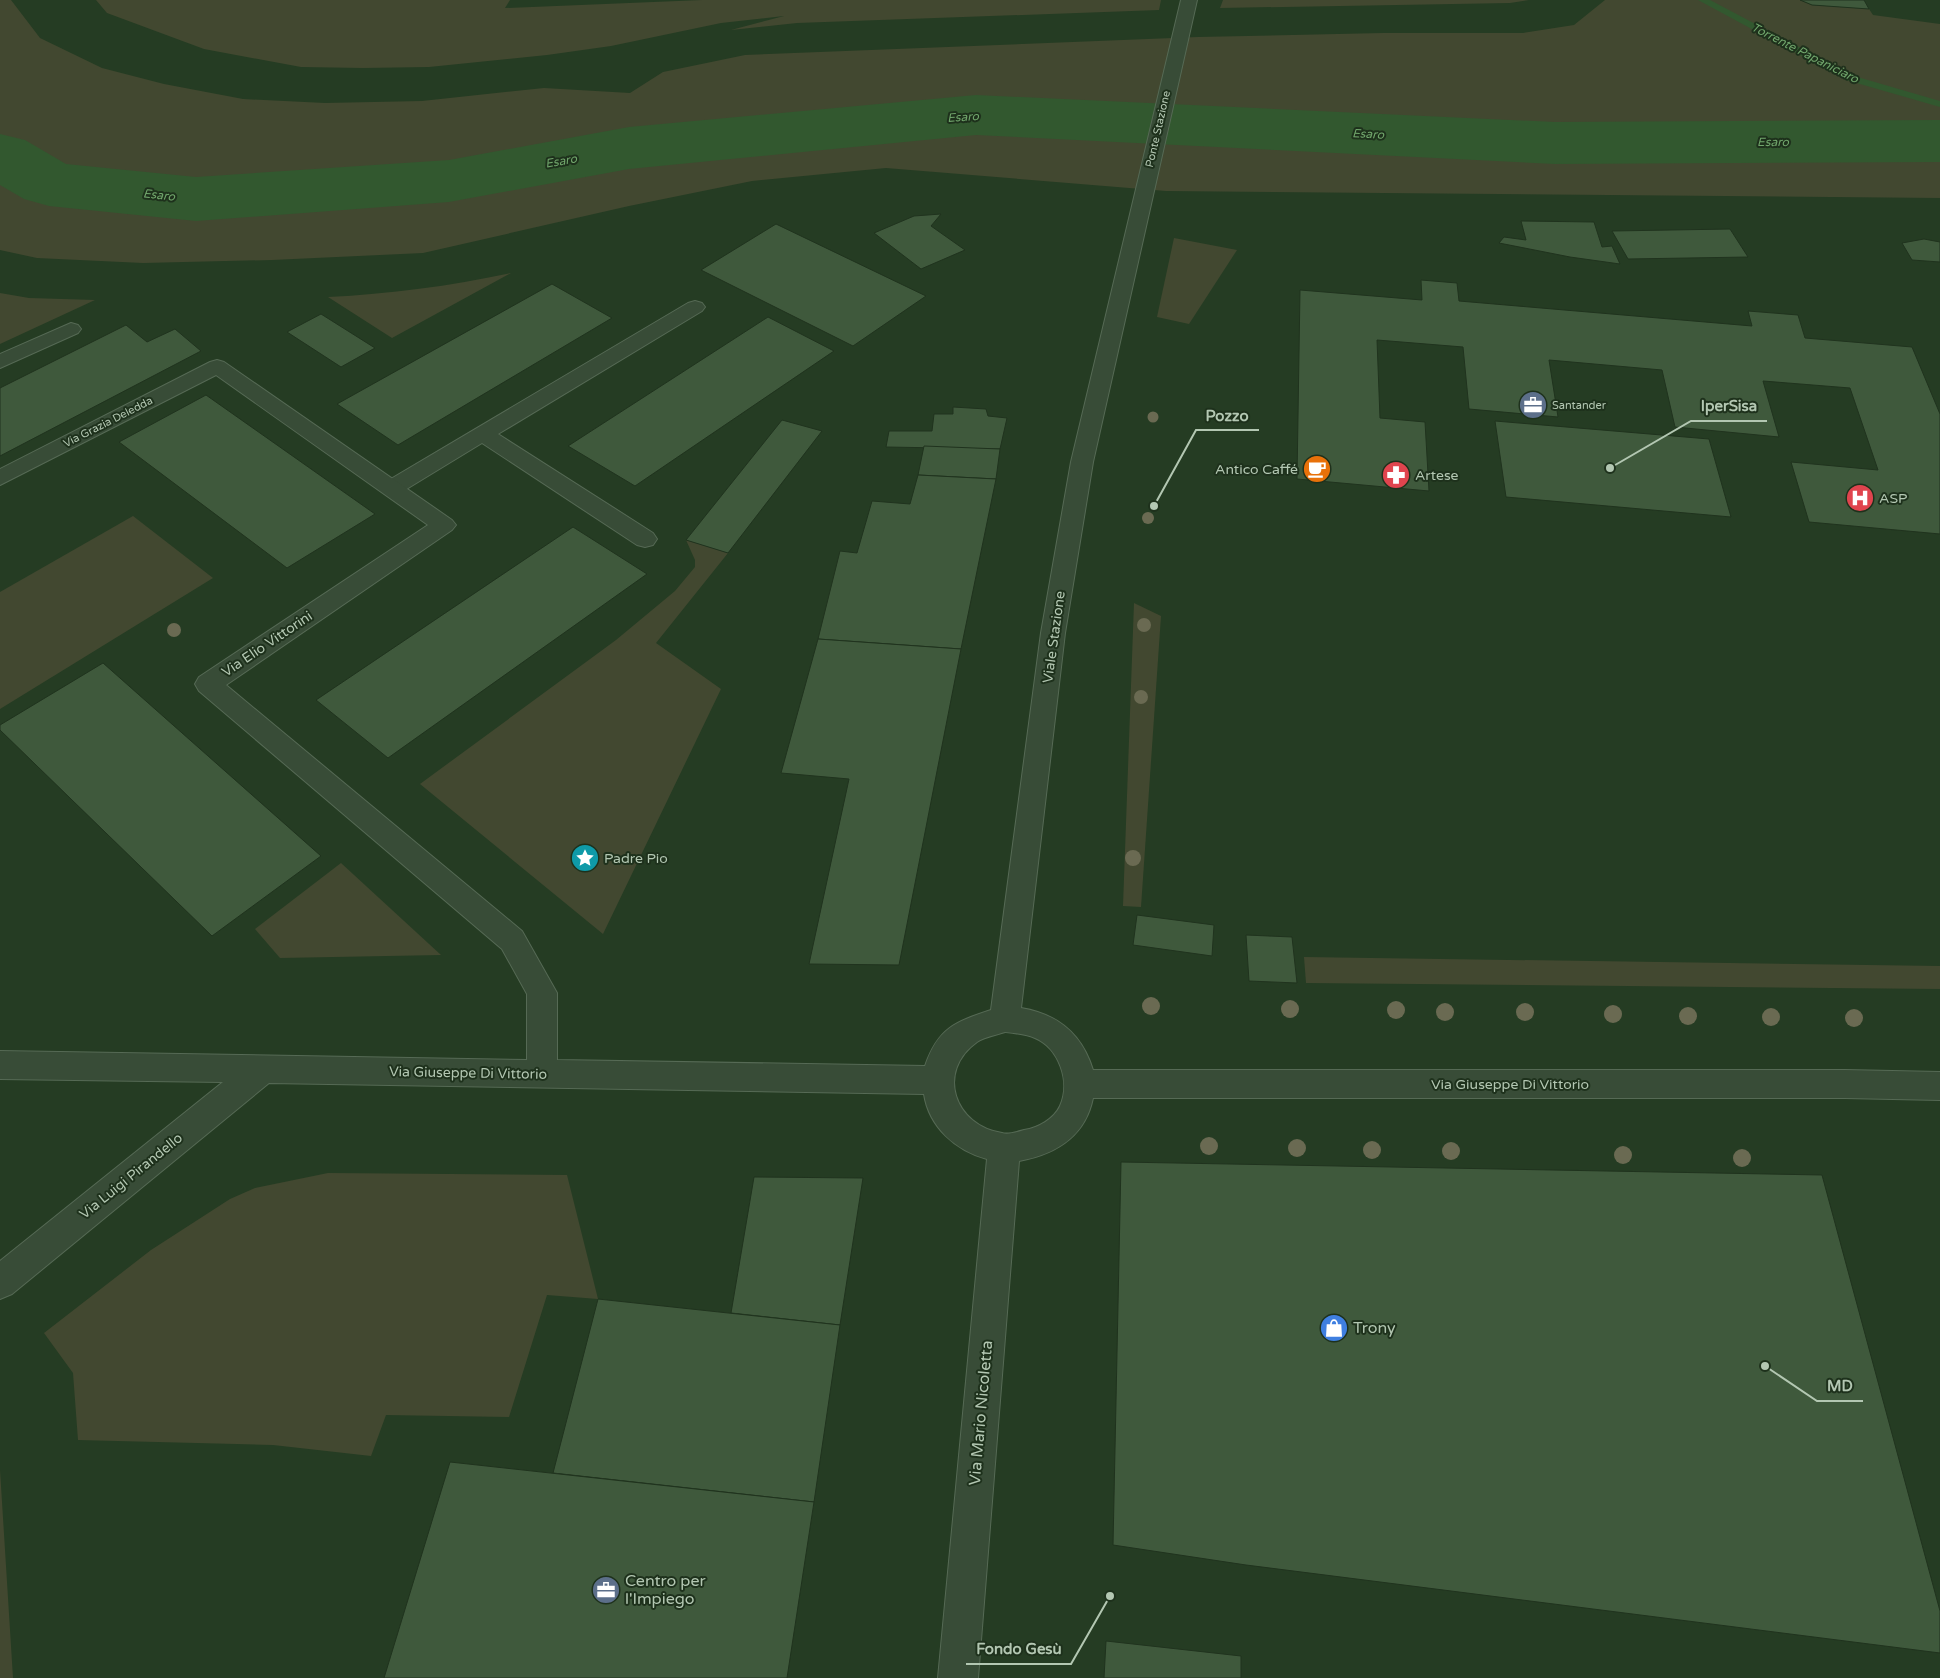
<svg xmlns="http://www.w3.org/2000/svg" width="1940" height="1678" font-family="'Varela Round',sans-serif">
  <rect width="100%" height="100%" fill="#253c23"/>
  <!-- green -->
  <g fill="#424830">
    <path d="M0,0H11L40,38L102,68L164,84L243,99L325,103L422,101L544,88L630,93L663,72L745,55L1198,37L1383,33H1523L1574,25L1605,0H1800L1812,5L1869,9L1873,15L1940,24V198L1166,191L886,168L752,181L629,206L423,253L272,260L143,263L37,258L0,250Z"/>
    <path d="M96,0H510L505,8L702,0H1161L1159,10L797,23L731,30L784,16L721,23L611,46L547,55L429,67L363,68L301,67L204,49L107,13Z"/>
    <path d="M1223,0H1529L1510,3L1220,8Z"/>
    <path d="M1174,238L1237,250L1189,324L1157,317Z"/>
    <path d="M511,273L392,338L328,297C390,294 450,286 511,273Z"/>
    <path d="M0,293L29,298L95,300L0,344Z"/>
    <path d="M133,516L213,578L0,709V592Z"/>
    <path d="M686,540L728,553L656,643L721,689L603,934L420,784L616,640L675,591L695,567V560Z"/>
    <path d="M1134,603L1161,616L1141,907L1123,906Z"/>
    <path d="M341,863L441,955L280,958L255,929Z"/>
    <path d="M1304,957L1940,966V989L1306,983Z"/>
    <path d="M328,1173L567,1175L598,1299L547,1295L509,1417L386,1415L371,1456L273,1445L78,1440L73,1373L44,1333L151,1250L230,1199L255,1188Z"/>
    <path d="M0,1470L13,1678H0Z"/>
  </g>
  <g fill="none" stroke-linecap="round" stroke-linejoin="round">
    <!-- stream -->
    <path fill="#32582f" fill-rule="evenodd" d="M1698,0H1710L1854,76L1940,101V107L1846,80Z"/>
    <!-- river -->
    <path fill="#32582f" fill-rule="evenodd" d="M976,95L1555,122L1940,120V162L1555,164L976,135L629,169L449,202L196,221L49,206L24,199L0,185V134L25,140L66,164L196,177L449,160L629,127Z"/>
  </g>
  <!-- building -->
  <g fill="#3f593c" stroke="#20331e">
    <path d="M1800,0H1864L1869,9L1812,5Z"/>
    <path d="M941,214L931,226L965,250L921,269L874,233L914,216Z"/>
    <path d="M1521,221L1594,222L1602,247L1612,246L1620,264L1570,257L1499,243L1504,237L1526,240Z"/>
    <path d="M776,224L926,296L853,346L701,270Z"/>
    <path d="M1730,229L1748,257L1628,259L1612,231Z"/>
    <path d="M1924,239L1940,242V262L1912,260L1902,243Z"/>
    <path d="M1421,280L1457,283L1459,301L1752,326L1748,311L1798,315L1805,338L1912,347L1940,414V534L1809,522L1791,462L1878,470L1850,388L1763,381L1779,437L1675,427L1662,370L1549,360L1558,417L1469,409L1463,347L1377,340L1380,418L1425,422L1429,491L1297,479L1300,290L1422,300Z"/>
    <path d="M552,284L612,318L398,445L337,404Z"/>
    <path d="M321,314L375,348L341,367L287,332Z"/>
    <path d="M768,317L834,351L635,486L568,446Z"/>
    <path d="M126,325L147,342L175,329L201,351L0,456V388Z"/>
    <path d="M206,395L375,514L287,568L119,442Z"/>
    <path d="M953,407L986,409L988,416L1007,418L1000,449L886,447L889,431H932L934,414H953Z"/>
    <path d="M782,420L822,431L728,553L686,540Z"/>
    <path d="M1495,421L1709,439L1731,517L1506,497Z"/>
    <path d="M924,446L1000,449L996,479L918,475Z"/>
    <path d="M918,475L996,479L961,649L818,639L840,551L857,553L872,501L910,504Z"/>
    <path d="M573,527L647,574L388,758L316,700Z"/>
    <path d="M818,639L961,649L899,965L809,964L849,779L781,773Z"/>
    <path d="M103,663L321,856L212,936L0,730V725Z"/>
    <path d="M1137,915L1214,925L1212,956L1133,945Z"/>
    <path d="M1246,935L1292,937L1297,983L1249,981Z"/>
    <path d="M1121,1162L1822,1175L1940,1611V1653L1246,1565L1113,1545Z"/>
    <path d="M754,1177L863,1178L840,1325L731,1313Z"/>
    <path d="M598,1299L840,1325L814,1502L553,1473Z"/>
    <path d="M450,1462L814,1502L787,1678H384Z"/>
    <path d="M1106,1641L1241,1656V1678H1104Z"/>
  </g>
  <g fill="none" stroke-linecap="round" stroke-linejoin="round">
    <defs>
      <g id="lane">
        <path d="M695,301L702,303L705,307L702,311L498,434L653,533L657,539L653,545L645,547L637,545L482,443L400,493L392,495L384,493L381,488L384,483L688,303Z"/>
        <path d="M71,323L78,325L81,329L78,333L0,368V354Z"/>
      </g>
      <path id="street" d="M1181,0H1197L1093,462L1065,633L1021,1008C1058,1014 1082,1034 1093,1070H1845L1940,1072V1100L1845,1098H1093C1085,1137 1056,1154 1019,1161L978,1678H938L987,1159C956,1151 929,1127 924,1094L269,1083L12,1294L0,1299V1261L223,1082L0,1079V1051L527,1060V994L502,949L199,691L195,684L199,677L428,525L216,375L0,485V469L210,362L217,360L224,362L452,520L456,525L452,530L226,685L522,931L557,993V1060L925,1066C938,1028 955,1022 991,1010L1041,633L1071,462ZM1005,1032C1015,1033 1026,1034 1035,1038C1059,1048 1071,1082 1060,1106C1054,1119 1038,1128 1024,1130C1017,1132 1008,1135 1002,1133C955,1126 935,1072 977,1042C984,1037 996,1035 1005,1032Z"/>
    </defs>
    <!-- lane casing -->
    <use href="#lane" stroke="#566a55" stroke-width="2"/>
    <!-- street casing -->
    <use href="#street" stroke="#566a55" stroke-width="2"/>
    <!-- lane -->
    <use href="#lane" fill="#384c37" fill-rule="evenodd"/>
    <!-- street -->
    <use href="#street" fill="#384c37" fill-rule="evenodd"/>
  </g>
  <!-- trees -->
  <g fill="#6a6a52">
    <circle cx="1153" cy="417" r="5.5"/>
    <circle cx="1148" cy="518" r="6"/>
    <circle cx="1144" cy="625" r="7"/>
    <circle cx="174" cy="630" r="7"/>
    <circle cx="1141" cy="697" r="7"/>
    <circle cx="1133" cy="858" r="8"/>
    <circle cx="1151" cy="1006" r="9"/>
    <circle cx="1290" cy="1009" r="9"/>
    <circle cx="1396" cy="1010" r="9"/>
    <circle cx="1445" cy="1012" r="9"/>
    <circle cx="1525" cy="1012" r="9"/>
    <circle cx="1613" cy="1014" r="9"/>
    <circle cx="1688" cy="1016" r="9"/>
    <circle cx="1771" cy="1017" r="9"/>
    <circle cx="1854" cy="1018" r="9"/>
    <circle cx="1209" cy="1146" r="9"/>
    <circle cx="1297" cy="1148" r="9"/>
    <circle cx="1372" cy="1150" r="9"/>
    <circle cx="1451" cy="1151" r="9"/>
    <circle cx="1623" cy="1155" r="9"/>
    <circle cx="1742" cy="1158" r="9"/>
  </g>
  <!-- icons -->
  <defs>
    <symbol id="office-disc" viewBox="-11 -11 22 22"><circle r="9.5" fill="#5c6f8a" stroke="#1e311c"/><path d="M-6-3h4V-5.5h4V-3h4V5H-6ZM-1-4.5V-3h2v-1.5ZM-6 0V1H6V0Z" fill="#fff"/></symbol>
    <symbol id="cafe-disc" viewBox="-11 -11 22 22"><circle r="9.5" fill="#e8710a" stroke="#1e311c"/><path d="M-5.5-4.5H6V0H3Q3 3.5 0 3.5H-2.5Q-5.5 3.5-5.5 0ZM3-3.2v2h1.7v-2ZM-6 4.5H4V6H-6Z" fill="#fff"/></symbol>
    <symbol id="pharmacy-disc" viewBox="-11 -11 22 22"><circle r="9.5" fill="#e0444e" stroke="#1e311c"/><path d="M-2-6h4v4h4v4h-4v4h-4v-4h-4v-4h4Z" fill="#fff"/></symbol>
    <symbol id="hospital-disc" viewBox="-11 -11 22 22"><circle r="9.5" fill="#e0444e" stroke="#1e311c"/><path d="M-5-5h3v3.5h4V-5h3V5h-3V1.5h-4V5h-3Z" fill="#fff"/></symbol>
    <symbol id="sight-disc" viewBox="-11 -11 22 22"><circle r="9.5" fill="#0f9aa8" stroke="#1e311c"/><path d="M0-6L1.8-2.2L6-1.7L2.9 1.2L3.7 5.4L0 3.3L-3.7 5.4L-2.9 1.2L-6-1.7L-1.8-2.2Z" fill="#fff"/></symbol>
    <symbol id="shop-disc" viewBox="-11 -11 22 22"><circle r="9.5" fill="#3f7fe0" stroke="#1e311c"/><path d="M-5-2.5h2.3a2.7 3.5 0 0 1 5.4 0H5L5.5 6h-11ZM-1.5-2.5h3a1.5 2.3 0 0 0-3 0Z" fill="#fff"/></symbol>
  </defs>
  <g fill-rule="evenodd">
    <use href="#office-disc" x="1517" y="389" width="32" height="32"/>
    <use href="#cafe-disc" x="1301" y="453" width="32" height="32"/>
    <use href="#pharmacy-disc" x="1380" y="459" width="32" height="32"/>
    <use href="#hospital-disc" x="1844" y="482" width="32" height="32"/>
    <use href="#sight-disc" x="569" y="842" width="32" height="32"/>
    <use href="#shop-disc" x="1318" y="1312" width="32" height="32"/>
    <use href="#office-disc" x="590" y="1574" width="32" height="32"/>
  </g>
  <g text-anchor="middle" dominant-baseline="central" stroke-width="4" stroke-linejoin="round" paint-order="stroke">
    <!-- far-street labels -->
    <g font-size="11" fill="#b3c7b2" stroke="#1e311c">
      <text transform="translate(1158 129) rotate(-77)">Ponte Stazione</text>
      <text transform="translate(108 422) rotate(-27)">Via Grazia Deledda</text>
    </g>
    <!-- far-poi labels -->
    <g font-size="11" fill="#b3c7b2" stroke="#1e311c" text-anchor="start">
      <text x="1552" y="405">Santander</text>
    </g>
    <!-- far-water labels -->
    <g font-size="12" font-style="italic" fill="#71a66c" stroke="#1e311c">
      <text transform="translate(1805 53) rotate(27)">Torrente Papaniciaro</text>
      <text transform="translate(963 117) rotate(-4)">Esaro</text>
      <text transform="translate(1368 134) rotate(3)">Esaro</text>
      <text x="1773" y="142">Esaro</text>
      <text transform="translate(561 161) rotate(-10)">Esaro</text>
      <text transform="translate(159 195) rotate(6)">Esaro</text>
    </g>
    <!-- poi labels -->
    <g font-size="14" fill="#b3c7b2" stroke="#1e311c" text-anchor="start">
      <text x="1298" y="469" text-anchor="end">Antico Caffé</text>
      <text x="1415" y="475">Artese</text>
      <text x="1879" y="498">ASP</text>
      <text x="604" y="858">Padre Pio</text>
    </g>
    <!-- street labels -->
    <g font-size="14" fill="#b3c7b2" stroke="#1e311c">
      <text transform="translate(1054 637) rotate(-82)">Viale Stazione</text>
      <text transform="translate(267 644) rotate(-34)">Via Elio Vittorini</text>
      <text transform="translate(468 1073) rotate(1)">Via Giuseppe Di Vittorio</text>
      <text x="1510" y="1084">Via Giuseppe Di Vittorio</text>
      <text transform="translate(131 1176) rotate(-39)">Via Luigi Pirandello</text>
    </g>
    <!-- near-poi labels -->
    <g font-size="16" fill="#b3c7b2" stroke="#1e311c" text-anchor="start">
      <text x="1353" y="1328">Trony</text>
      <text x="625" y="1581">Centro per<tspan x="625" dy="18">l'Impiego</tspan></text>
    </g>
    <!-- near-street labels -->
    <g font-size="16" fill="#b3c7b2" stroke="#1e311c">
      <text transform="translate(981 1413) rotate(-85)">Via Mario Nicoletta</text>
    </g>
  </g>
  <!-- callouts -->
  <path fill="none" stroke="#b3c7b2" stroke-width="2" d="M1610 468L1691 421H1767M1154 506L1196 430H1259M1765 1366L1817 1401H1863M1110 1596L1071 1664H966"/>
  <g fill="#b3c7b2" stroke="#1e311c" stroke-width="2">
    <circle cx="1610" cy="468" r="5"/>
    <circle cx="1154" cy="506" r="5"/>
    <circle cx="1765" cy="1366" r="5"/>
    <circle cx="1110" cy="1596" r="5"/>
  </g>
  <g font-size="15" text-anchor="middle" font-weight="bold" fill="#b3c7b2" stroke="#1e311c" stroke-width="4" stroke-linejoin="round" paint-order="stroke">
    <text x="1729" y="411">IperSisa</text>
    <text x="1227" y="421">Pozzo</text>
    <text x="1840" y="1391">MD</text>
    <text x="1019" y="1654">Fondo Gesù</text>
  </g>
</svg>
